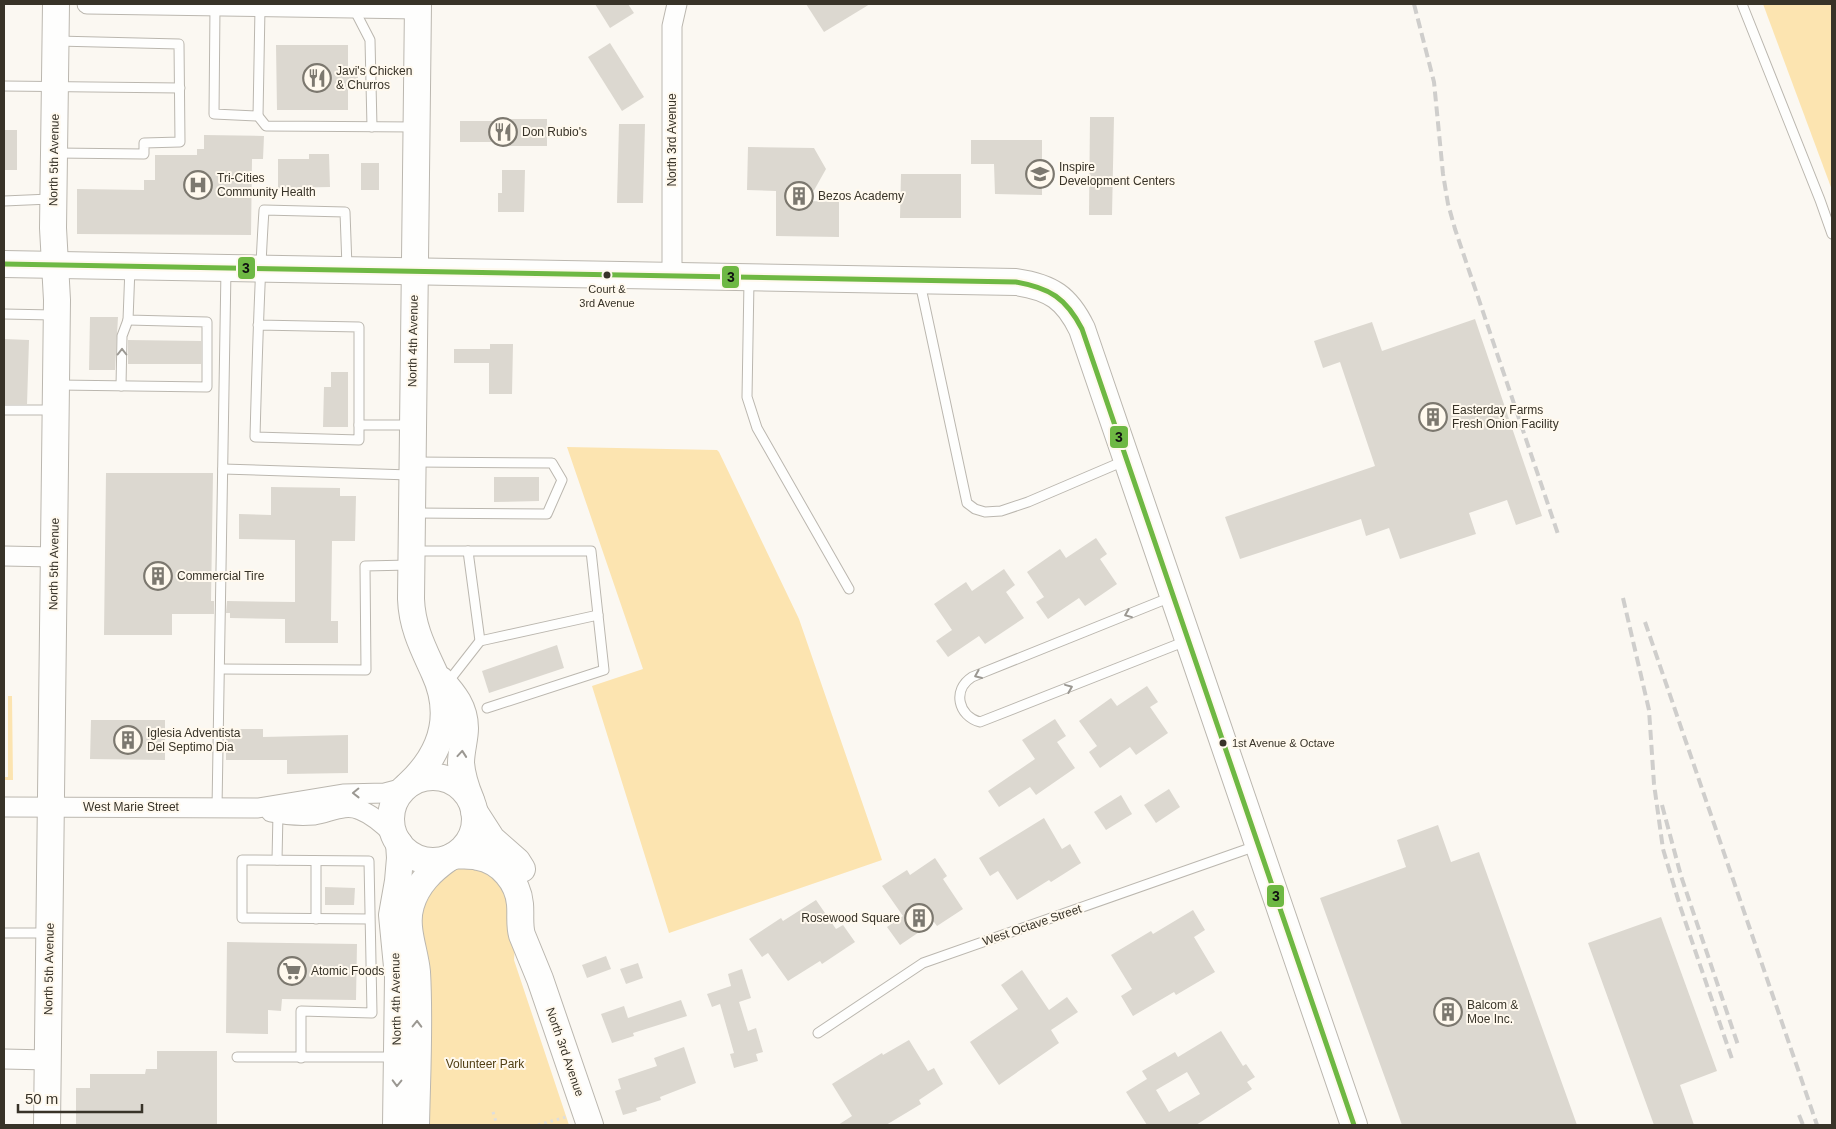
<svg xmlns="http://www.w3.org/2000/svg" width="1836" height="1129" font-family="Arial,sans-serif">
  <rect width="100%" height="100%" fill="#fbf8f2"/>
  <!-- green -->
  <g fill="#fce4b0">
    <path d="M1763,4H1832V190Z"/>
    <path d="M567,447L717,450L719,452L799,619L882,860L669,933L592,686L643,669Z"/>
    <path d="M8,696H12L13,780H4V777H8Z"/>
    <path d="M473,863L507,884L515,944L514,960L569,1125H424L417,904L436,874Z"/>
  </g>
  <!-- building -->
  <g fill="#dcd8d0" fill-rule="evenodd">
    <path d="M595,4H628L634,13L610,28Z"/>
    <path d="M806,4H870L824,32Z"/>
    <path d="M610,43L644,97L622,111L588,57Z"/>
    <path d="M276,45H348V71H358V84L348,85V110H277Z"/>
    <path d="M1090,117H1114L1112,215H1089Z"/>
    <path d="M499,119H547V146H500V142H460V121H499Z"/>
    <path d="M619,124H645L643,203H617Z"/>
    <rect x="4" y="130" width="13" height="40"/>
    <path d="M204,135L264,136L263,159H252L251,235L77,234V189L144,190V180H155V155H197V149H204Z"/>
    <path d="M971,140H1042V195L995,194L994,164H971Z"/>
    <path d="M748,147L814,148L826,169L808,201L839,202V237L776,236V191L747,190Z"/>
    <path d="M309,154H329L330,187L278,188V159H309Z"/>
    <rect x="361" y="163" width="18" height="27"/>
    <path d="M502,170H525L524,212H498V193H502Z"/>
    <path d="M901,174H961V218H900Z"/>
    <path d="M90,317H118L115,370H89Z"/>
    <path d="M1475,319L1542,516L1516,525L1507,500L1469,513L1476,534L1400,559L1389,528L1366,536L1361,519L1240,559L1225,517L1375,466L1340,362L1323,368L1314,341L1372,322L1382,351Z"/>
    <path d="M4,339L29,340L27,404H4Z"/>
    <path d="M128,340L201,341V364H128Z"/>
    <path d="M490,344H513L512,394H489V363H454V349H490Z"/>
    <path d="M331,372H348V427H323L324,387H331Z"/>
    <path d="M106,473H213L211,601H214V614H172V635H104Z"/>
    <path d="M494,477H539V501L494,502Z"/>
    <path d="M271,487L340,488V496H356L355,541H332L331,621H338V643H285V619L230,618V613H226L227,601L295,602V540L239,539V514L271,515Z"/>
    <path d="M1096,538L1107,554L1100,559L1117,584L1085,606L1079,598L1048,619L1036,602L1044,597L1027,572L1060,549L1066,558Z"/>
    <path d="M1004,569L1015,585L1006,592L1024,618L985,644L979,636L948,657L936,641L952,630L934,604L966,582L972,591Z"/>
    <path d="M557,645L564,668L489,693L482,671Z"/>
    <path d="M1147,686L1158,702L1150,707L1168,733L1136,755L1130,747L1100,768L1089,752L1097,746L1079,721L1111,698L1117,706Z"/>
    <path d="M1055,719L1066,736L1057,742L1075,768L1036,795L1030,787L999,807L988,791L1035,759L1022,740Z"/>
    <path d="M91,720H165V760L90,759Z"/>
    <path d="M226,729H263V737L348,735V773L287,774V760H226Z"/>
    <path d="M1169,789L1180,807L1156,823L1144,805Z"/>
    <path d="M1121,795L1132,814L1106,830L1094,812Z"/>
    <path d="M1044,818L1062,849L1070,844L1081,863L1051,882L1049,880L1017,900L998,871L990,876L979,858Z"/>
    <path d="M1438,825L1451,862L1479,852L1577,1125H1402L1320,898L1406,867L1397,840Z"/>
    <path d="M935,858L947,876L943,879L963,909L937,926L934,922L900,945L887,927L903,916L882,886L907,870L910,875Z"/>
    <path d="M325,887L355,888L354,905H325Z"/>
    <path d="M816,900L836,929L843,925L855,942L822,964L820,961L788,981L768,953L762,957L749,939L781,918L783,921Z"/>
    <path d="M1193,910L1205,930L1194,937L1215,972L1176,995L1174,992L1133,1016L1121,996L1132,989L1111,955L1151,931L1153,934Z"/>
    <path d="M1661,917L1717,1071L1680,1085L1694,1125H1654L1588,943Z"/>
    <path d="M227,942L357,944L356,1000L282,999L281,1011L268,1010V1034L226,1033Z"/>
    <path d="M606,956L611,969L587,978L582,965Z"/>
    <path d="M638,963L643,978L626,984L620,969Z"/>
    <path d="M742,969L751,998L739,1002L748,1031L756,1028L763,1052L756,1054L758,1061L734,1068L730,1054L734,1053L720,1004L712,1007L707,994L731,986L728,974Z"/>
    <path d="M1022,970L1049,1010L1067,997L1078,1012L1051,1030L1059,1043L999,1085L970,1042L1018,1009L1001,985Z"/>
    <path d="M681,1000L687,1016L633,1033L634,1036L612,1043L601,1014L624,1006L628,1018Z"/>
    <path d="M1221,1031L1243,1066L1246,1064L1255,1077L1247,1082L1252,1089L1196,1125H1147L1126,1092L1147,1079L1142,1071L1175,1052L1178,1057ZM1187,1072L1200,1094L1169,1112L1156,1090Z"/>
    <path d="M909,1040L928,1071L934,1068L943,1084L919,1100L921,1104L886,1125H838L852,1116L832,1084L882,1053L883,1055Z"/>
    <path d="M684,1047L696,1083L660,1097L661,1100L636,1108L637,1111L623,1115L615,1091L621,1089L618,1079L657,1066L654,1058Z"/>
    <path d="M157,1051H217V1125H76V1088H90V1074H145L146,1069H157Z"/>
  </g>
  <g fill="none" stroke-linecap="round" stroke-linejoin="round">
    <defs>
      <g id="lane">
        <path d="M1742,4L1820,200L1832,234"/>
        <path d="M215,7L214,114L258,116L260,8"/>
        <path d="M354,9L370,40L372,127"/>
        <path d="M4,86L180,88"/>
        <path d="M258,116L266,126L416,127"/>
        <path d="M56,153L144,154V143L180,142L179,44L57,41"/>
        <path d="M4,201L50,199"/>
        <path d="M749,281L747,397L757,428L849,589"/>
        <path d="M920,283L967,503L975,509L985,512L1001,511L1028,502L1124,461"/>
        <path d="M4,314L53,315"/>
        <path d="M258,325L359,327V440L255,437C257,361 259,286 264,210L345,212L347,267"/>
        <path d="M59,385L207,387V322L128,320L130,267"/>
        <path d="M121,386L122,336L128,320"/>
        <path d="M4,410H53"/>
        <path d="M359,425H411"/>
        <path d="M223,469L410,475"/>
        <path d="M414,513L547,514L562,480L552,463L415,462"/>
        <path d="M414,551H591L604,670L487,708"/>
        <path d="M468,551L480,641L598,615"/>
        <path d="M1171,597L972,677C952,690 958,716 980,722L1186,641"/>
        <path d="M220,669L366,670L365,566L409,565"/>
        <path d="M448,682L480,641"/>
        <path d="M217,808L226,269"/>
        <path d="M277,860L278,813"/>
        <path d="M316,919V861"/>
        <path d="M4,933H46"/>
        <path d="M818,1033L923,963L1256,846"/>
        <path d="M237,1057H394"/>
        <path d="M301,1058V1011L372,1013L369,861L242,860V918L370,919"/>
      </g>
      <g id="street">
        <path d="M87,4L418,9"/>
        <path d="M672,276V26L677,4"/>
        <path d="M4,556L54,557"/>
        <path d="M4,807L258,808L343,794L385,793L404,788"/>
        <path d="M271,812C285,815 300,816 314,815C329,813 345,803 360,810C373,815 384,825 394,835"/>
        <path d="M4,1059L48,1060"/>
      </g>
      <g id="secondary">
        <path d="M4,264L1016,282C1051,287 1067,298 1082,329L1354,1125"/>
        <path d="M441,680C454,694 465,708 465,728C465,739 461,751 461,763C462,776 466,788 471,800"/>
        <circle cx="433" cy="819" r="42"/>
        <path d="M409,784C442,753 454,715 434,672C423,648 412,627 411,599L418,4"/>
        <path d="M474,811L492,839L517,861L522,869"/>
        <path d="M455,855C463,856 471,855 478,857C501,861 518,882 520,904C521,915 519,925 522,935L540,979L590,1125"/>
        <path d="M47,1125L57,300L53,228L56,4"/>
        <path d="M396,1125L398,977L392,915L398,881L400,858L399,843"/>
        <path d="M416,1125C417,1075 420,1023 417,972C415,950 404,927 411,905C417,884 432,870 449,858"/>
      </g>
    </defs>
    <!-- lane casing -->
    <use href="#lane" stroke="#bbb7af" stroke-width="11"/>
    <!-- street casing -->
    <use href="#street" stroke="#bbb7af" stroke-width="21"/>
    <!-- secondary casing -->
    <use href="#secondary" stroke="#bbb7af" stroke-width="28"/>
    <!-- path -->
    <g stroke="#dfdedb" stroke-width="3" stroke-dasharray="2.5 4" stroke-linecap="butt">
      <path d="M493,1112L497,1125"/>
      <path d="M538,1125L566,1117"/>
    </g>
    <!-- lane -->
    <use href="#lane" stroke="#fefefd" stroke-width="9"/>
    <!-- street -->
    <use href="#street" stroke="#fefefd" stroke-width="19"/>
    <!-- secondary -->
    <use href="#secondary" stroke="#fefefd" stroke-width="26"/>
    <!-- rail -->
    <g stroke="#cfcecc" stroke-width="4" stroke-dasharray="10 5" stroke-linecap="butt">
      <path d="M1414,4L1434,82L1443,174L1448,204L1455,229L1558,534"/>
      <path d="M1623,598L1649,710L1654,784L1663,849L1680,906L1732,1059"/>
      <path d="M1645,622L1817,1125"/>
      <path d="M1662,805L1681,876L1738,1045"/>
      <path d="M1799,1115L1803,1125"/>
    </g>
    <defs>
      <path id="bus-1" d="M4,264L1016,282C1050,288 1066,298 1082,329L1354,1125"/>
    </defs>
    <!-- bus-1 casing -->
    <use href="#bus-1" stroke="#fff9ee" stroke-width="9"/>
    <!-- bus-1 -->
    <use href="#bus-1" stroke="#6eb843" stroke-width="5"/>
  </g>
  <!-- one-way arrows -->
  <defs><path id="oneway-chevron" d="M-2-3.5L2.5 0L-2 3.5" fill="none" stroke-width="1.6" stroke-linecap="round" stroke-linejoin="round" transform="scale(1.25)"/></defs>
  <g stroke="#9b9892">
    <use href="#oneway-chevron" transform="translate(122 352) rotate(-90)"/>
    <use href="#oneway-chevron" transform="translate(1128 614) rotate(158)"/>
    <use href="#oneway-chevron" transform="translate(978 675) rotate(157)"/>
    <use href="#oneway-chevron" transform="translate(1069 688) rotate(-22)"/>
    <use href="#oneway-chevron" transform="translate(462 754) rotate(-85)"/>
    <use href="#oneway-chevron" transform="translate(356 793) rotate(179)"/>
    <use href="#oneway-chevron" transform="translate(417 1024) rotate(-89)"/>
    <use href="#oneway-chevron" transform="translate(397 1083) rotate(91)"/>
  </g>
  <!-- icons -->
  <defs>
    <symbol id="restaurant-ring" viewBox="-11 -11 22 22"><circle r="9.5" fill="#fff9ee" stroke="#7c786f" stroke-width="1.5"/><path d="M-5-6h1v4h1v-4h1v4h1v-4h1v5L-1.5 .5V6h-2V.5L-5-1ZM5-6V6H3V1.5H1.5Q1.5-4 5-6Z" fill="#7c786f"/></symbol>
    <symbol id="school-ring" viewBox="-11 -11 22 22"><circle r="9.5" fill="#fff9ee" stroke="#7c786f" stroke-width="1.5"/><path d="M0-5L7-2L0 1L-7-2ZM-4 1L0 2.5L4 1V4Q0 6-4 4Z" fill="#7c786f"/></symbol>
    <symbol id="hospital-ring" viewBox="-11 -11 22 22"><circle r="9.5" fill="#fff9ee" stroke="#7c786f" stroke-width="1.5"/><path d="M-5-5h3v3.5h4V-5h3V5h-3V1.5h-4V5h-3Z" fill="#7c786f"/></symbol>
    <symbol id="building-ring" viewBox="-11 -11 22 22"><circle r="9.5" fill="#fff9ee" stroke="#7c786f" stroke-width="1.5"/><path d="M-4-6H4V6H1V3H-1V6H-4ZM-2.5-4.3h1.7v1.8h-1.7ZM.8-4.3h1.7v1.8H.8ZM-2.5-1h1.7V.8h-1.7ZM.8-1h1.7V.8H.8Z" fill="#7c786f"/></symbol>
    <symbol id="supermarket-ring" viewBox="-11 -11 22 22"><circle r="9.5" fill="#fff9ee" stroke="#7c786f" stroke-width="1.5"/><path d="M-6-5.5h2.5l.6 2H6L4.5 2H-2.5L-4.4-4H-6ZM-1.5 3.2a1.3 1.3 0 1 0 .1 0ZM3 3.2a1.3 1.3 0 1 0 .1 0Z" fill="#7c786f"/></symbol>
  </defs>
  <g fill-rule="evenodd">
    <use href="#restaurant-ring" x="301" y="62" width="32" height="32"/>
    <use href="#restaurant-ring" x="487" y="116" width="32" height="32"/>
    <use href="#school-ring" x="1024" y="158" width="32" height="32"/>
    <use href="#hospital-ring" x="182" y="169" width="32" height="32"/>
    <use href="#building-ring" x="783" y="180" width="32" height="32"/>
    <use href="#building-ring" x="1417" y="401" width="32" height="32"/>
    <use href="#building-ring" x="142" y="560" width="32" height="32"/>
    <use href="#building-ring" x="112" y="724" width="32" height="32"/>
    <use href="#building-ring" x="903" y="902" width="32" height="32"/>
    <use href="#supermarket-ring" x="276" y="955" width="32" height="32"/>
    <use href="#building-ring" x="1432" y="996" width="32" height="32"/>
  </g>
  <!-- markers -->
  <g fill="#383328" stroke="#fff9ee" stroke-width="2">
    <circle cx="607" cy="275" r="4.5"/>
    <circle cx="1223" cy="743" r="4.5"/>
  </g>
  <g text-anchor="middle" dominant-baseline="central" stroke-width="4" stroke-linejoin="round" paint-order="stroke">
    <!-- bus labels -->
    <g font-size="11" fill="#383328" stroke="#fff9ee">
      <text x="607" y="289">Court &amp;<tspan x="607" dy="14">3rd Avenue</tspan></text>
      <text x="1232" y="743" text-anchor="start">1st Avenue &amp; Octave</text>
    </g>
    <!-- poi labels -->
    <g font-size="12" fill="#383328" stroke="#fff9ee" text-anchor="start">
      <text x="336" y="71">Javi's Chicken<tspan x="336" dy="14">&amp; Churros</tspan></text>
      <text x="522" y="132">Don Rubio's</text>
      <text x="1059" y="167">Inspire<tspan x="1059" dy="14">Development Centers</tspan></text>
      <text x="217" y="178">Tri-Cities<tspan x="217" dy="14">Community Health</tspan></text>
      <text x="818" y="196">Bezos Academy</text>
      <text x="1452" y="410">Easterday Farms<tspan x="1452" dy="14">Fresh Onion Facility</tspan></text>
      <text x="177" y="576">Commercial Tire</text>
      <text x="147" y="733">Iglesia Adventista<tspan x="147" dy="14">Del Septimo Dia</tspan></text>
      <text x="900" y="918" text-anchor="end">Rosewood Square</text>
      <text x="311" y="971">Atomic Foods</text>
      <text x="1467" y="1005">Balcom &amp;<tspan x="1467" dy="14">Moe Inc.</tspan></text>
    </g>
    <!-- street labels -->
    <g font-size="12" fill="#383328" stroke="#fff9ee">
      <text transform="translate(672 140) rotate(-90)">North 3rd Avenue</text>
      <text transform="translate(54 160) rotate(-89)">North 5th Avenue</text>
      <text transform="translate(413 341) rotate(-89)">North 4th Avenue</text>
      <text transform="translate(54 564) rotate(-89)">North 5th Avenue</text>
      <text x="131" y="807">West Marie Street</text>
      <text transform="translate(1032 925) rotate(-19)">West Octave Street</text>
      <text transform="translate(49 969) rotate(-89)">North 5th Avenue</text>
      <text transform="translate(396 999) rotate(-91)">North 4th Avenue</text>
      <text transform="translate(565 1052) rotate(71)">North 3rd Avenue</text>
    </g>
    <!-- park labels -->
    <g font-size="12" fill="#503e13" stroke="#fff9ee">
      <text x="485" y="1064">Volunteer Park</text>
    </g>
  </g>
  <g stroke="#fff9ee" stroke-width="2">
    <rect x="237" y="256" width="19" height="24" rx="5" fill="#6eb843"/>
    <rect x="721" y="265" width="19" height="24" rx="5" fill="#6eb843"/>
    <rect x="1109" y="425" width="20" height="24" rx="5" fill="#6eb843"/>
    <rect x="1266" y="884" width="19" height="24" rx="5" fill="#6eb843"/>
  </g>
  <g font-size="14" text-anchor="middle" font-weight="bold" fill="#111">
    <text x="246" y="273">3</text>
    <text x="731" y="282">3</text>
    <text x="1119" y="442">3</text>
    <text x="1276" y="901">3</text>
  </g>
  <!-- border -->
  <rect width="1836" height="1129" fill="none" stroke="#383328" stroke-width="10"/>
  <!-- scale -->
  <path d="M18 1104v8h124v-8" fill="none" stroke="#383328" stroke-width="2.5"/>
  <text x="25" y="1104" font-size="15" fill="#383328" stroke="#fff9ee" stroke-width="4" paint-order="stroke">50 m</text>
</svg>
